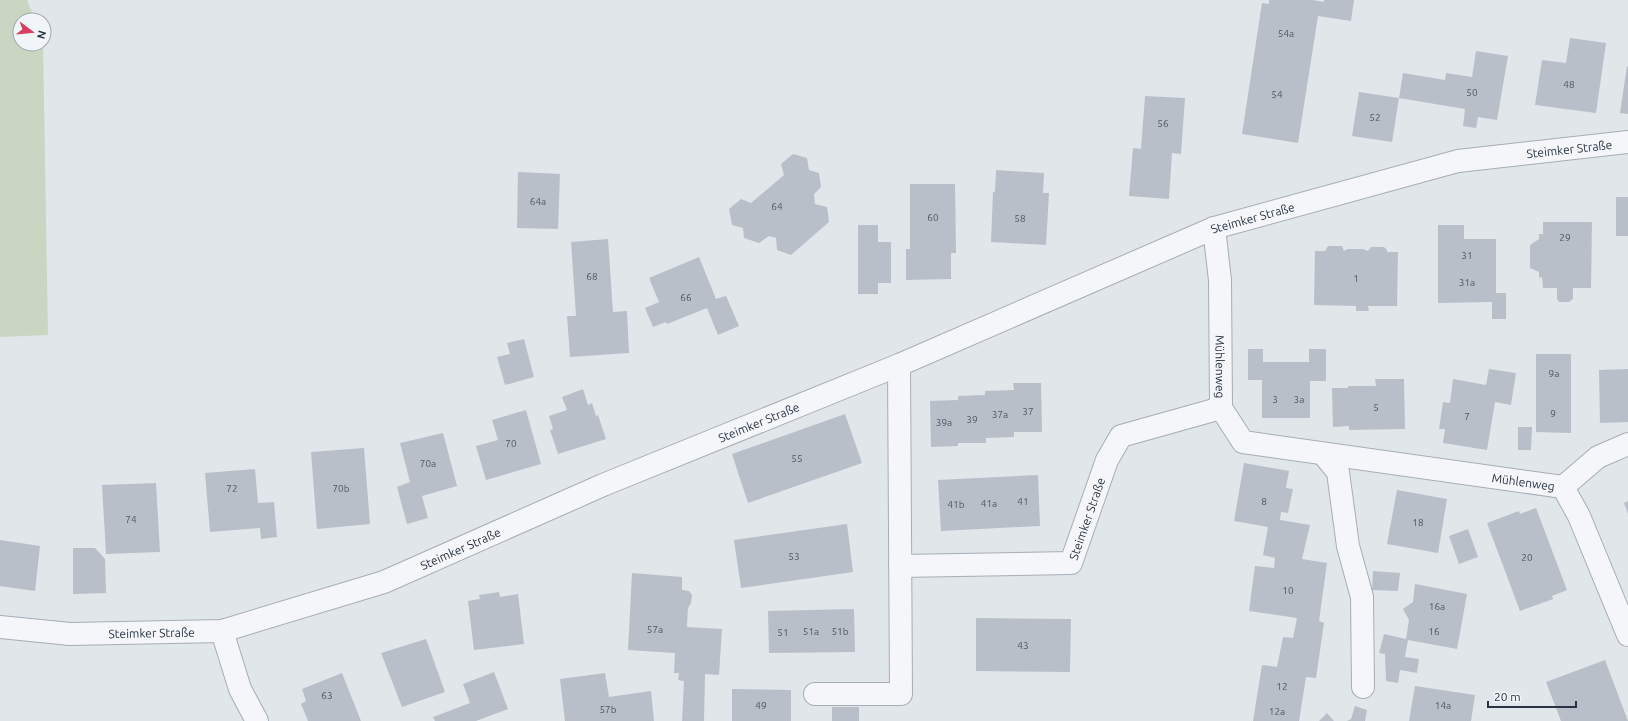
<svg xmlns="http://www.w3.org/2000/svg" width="1628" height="721" font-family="Ubuntu,sans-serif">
  <rect width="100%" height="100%" fill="#e1e6eb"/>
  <!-- green -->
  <path fill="#c8d6c2" d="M0,0H27L35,20H20V44H43L48,335L0,337Z"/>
  <!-- building -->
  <g fill="#b8bfc9">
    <path d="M1269,0H1312L1324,2V0H1354L1351,21L1318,16L1298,143L1242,134L1262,3L1269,4Z"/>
    <path d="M1570,38L1606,43L1596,113L1535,105L1542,60L1566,63Z"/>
    <path d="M1476,51L1508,56L1497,120L1478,117L1476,128L1463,126L1465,109L1399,98L1403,73L1445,80L1446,73L1472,77Z"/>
    <path d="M1627,66L1628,67V114L1620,113Z"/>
    <path d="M1359,92L1399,98L1392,142L1352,136Z"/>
    <path d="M1145,96L1185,98L1181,154L1172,153L1169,199L1129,196L1133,148L1141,149Z"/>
    <path d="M793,154L807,158L809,170L819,173L821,187L814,194L815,204L827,207L829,222L791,255L777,250L776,238L769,236L759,243L744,238L743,228L732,225L729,209L741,199L751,203L784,175L781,164Z"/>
    <path d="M996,170L1044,173L1043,193H1049L1046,245L991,242L993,192H995Z"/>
    <path d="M518,172L560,174L558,229L517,228Z"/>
    <path d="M910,184H955L956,253H951V279L906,280V249H910Z"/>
    <rect x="1616" y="197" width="12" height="39"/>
    <path d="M1543,222H1592L1591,288H1573V299L1569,302H1559L1557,299V288H1543L1542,277L1539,278V272L1530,268V245L1539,239V234H1543Z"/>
    <path d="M858,225H878V242H891V283H878V294H858Z"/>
    <path d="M1438,225H1464V239H1496V293H1506V319H1492V302L1438,303Z"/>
    <path d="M608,239L613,312L627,311L629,353L570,357L567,316H576L571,242Z"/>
    <path d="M1328,246H1342L1344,251L1348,249H1363L1368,251L1371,247H1384L1387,250V252H1398L1397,306H1368L1369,311H1356V306L1314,305L1315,251H1325Z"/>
    <path d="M699,257L716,299L726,296L739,326L718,335L707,308L667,324L666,322L653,327L645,308L659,302L649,278Z"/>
    <path d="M524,339L534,377L505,385L497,357L510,354L507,343Z"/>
    <path d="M1248,349H1263V362H1309V349H1326V381H1310V418H1262V380H1248Z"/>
    <path d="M1536,354H1571V433L1536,432Z"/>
    <path d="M1489,369L1516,373L1511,405L1495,402L1487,450L1443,443L1445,429H1439L1443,402L1450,403L1453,379L1486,385Z"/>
    <path d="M1628,369V422L1600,423L1599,370Z"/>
    <path d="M1375,379H1404L1405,429L1349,430V426L1333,427L1332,388H1348V386H1376Z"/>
    <path d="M1013,383H1041L1042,432H1014V437L986,438V443H958V446L931,447L930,401L958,400V396L985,395V391L1014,390Z"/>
    <path d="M583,389L588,405L592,403L596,416L598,415L606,439L558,454L550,430L553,429L549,416L567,410L562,397Z"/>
    <path d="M526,410L541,464L486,480L476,446L498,440L492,420Z"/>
    <path d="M845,414L862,463L748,503L732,454Z"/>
    <path d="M1518,427H1532L1531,450H1518Z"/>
    <path d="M443,433L457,486L422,496L428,518L407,524L397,487L410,482L400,443Z"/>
    <path d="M364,448L370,524L317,529L311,452Z"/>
    <path d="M1244,463L1289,471L1286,488L1293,489L1288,513L1281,512L1280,520L1310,525L1302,559L1327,563L1319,621L1324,623L1316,678L1306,677L1299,721H1253L1262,665L1277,667L1283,637L1293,638L1297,618L1249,611L1255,566L1274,568L1275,558L1263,555L1268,527L1234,521Z"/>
    <path d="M255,469L258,503L274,502L277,537L261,539L260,528L210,532L205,473Z"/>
    <path d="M1038,475L1040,526L941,531L938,480Z"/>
    <path d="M156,483L160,552L106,554L102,485Z"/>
    <path d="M1397,490L1447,499L1438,553L1387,544Z"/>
    <path d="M1628,501V514L1624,503Z"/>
    <path d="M1536,508L1567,590L1552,596L1553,599L1520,611L1487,523L1519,511L1520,514Z"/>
    <path d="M847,524L853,572L741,588L734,540Z"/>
    <path d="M1468,529L1478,557L1459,564L1449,536Z"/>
    <path d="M0,540L40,546L35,591L0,586Z"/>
    <path d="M73,548H95L105,559L106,593L73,594Z"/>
    <path d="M1373,571L1400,573L1398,591L1372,590Z"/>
    <path d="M632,573L682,577V590L689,591L692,595L691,603L688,608L687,627L722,629L719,675L705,674L704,721H682L684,681L678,680L679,673H674L675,653L628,650Z"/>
    <path d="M1415,584L1467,594L1457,649L1408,640L1405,657L1419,659L1417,673L1400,670L1398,683L1386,681L1385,654L1379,653L1384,634L1406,639L1409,620L1403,609L1413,602Z"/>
    <path d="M499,592L500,597L518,594L524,644L474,650L468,601L480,599L479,595Z"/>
    <path d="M854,609L855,652L769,653L768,611Z"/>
    <path d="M976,618L1071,619L1070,672L976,671Z"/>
    <path d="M426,639L445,692L402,707L381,653Z"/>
    <path d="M1605,660L1628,721H1561L1546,682Z"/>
    <path d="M494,672L508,709L476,721H435L433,717L470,703L463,684Z"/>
    <path d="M342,673L361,721H308L301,704L306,701L302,689Z"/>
    <path d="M605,673L609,697L651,691L654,721H565L560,679Z"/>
    <path d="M1415,686L1475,695L1471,721H1409Z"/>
    <path d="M732,689L791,690V721H732Z"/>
    <path d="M1355,706L1367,710L1365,721H1347L1351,719Z"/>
    <rect x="832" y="707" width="27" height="14"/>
    <path d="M1327,713L1334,721H1319Z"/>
  </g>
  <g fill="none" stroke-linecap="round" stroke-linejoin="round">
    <defs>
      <g id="minor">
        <path id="s1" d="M1214,228L1220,280L1221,408L1243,442L1563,487L1579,516L1628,635"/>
        <path d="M1323,454L1338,472L1348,546L1362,597L1363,687"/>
        <path d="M1563,487L1598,457L1628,444"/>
        <path id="s2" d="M900,566L1071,563L1107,460L1121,436L1221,408"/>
        <path id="s3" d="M0,627L70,634L222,631L384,582L603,485L899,365L1214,228L1458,161L1628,142"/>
        <path d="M222,631L240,689L257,721"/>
        <path d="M815,694H901L899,365"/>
      </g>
    </defs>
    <!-- minor casing -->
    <use href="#minor" stroke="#a6adb6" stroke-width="24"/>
    <!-- minor -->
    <use href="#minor" stroke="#f5f6f9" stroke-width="22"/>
  </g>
  <g text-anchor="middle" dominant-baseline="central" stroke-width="3.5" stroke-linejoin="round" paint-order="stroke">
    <!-- number labels -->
    <g font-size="10" fill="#4c5765">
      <text x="1286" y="33">54a</text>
      <text x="1569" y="84">48</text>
      <text x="1472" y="92">50</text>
      <text x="1277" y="94">54</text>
      <text x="1375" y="117">52</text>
      <text x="1163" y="123">56</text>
      <text x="538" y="201">64a</text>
      <text x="777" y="206">64</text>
      <text x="933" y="217">60</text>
      <text x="1020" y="218">58</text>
      <text x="1565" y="237">29</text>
      <text x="1467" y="255">31</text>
      <text x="592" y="276">68</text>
      <text x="1356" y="278">1</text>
      <text x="1467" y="282">31a</text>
      <text x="686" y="297">66</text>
      <text x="1554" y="373">9a</text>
      <text x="1275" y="399">3</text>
      <text x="1299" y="399">3a</text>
      <text x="1376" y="407">5</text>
      <text x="1028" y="411">37</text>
      <text x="1553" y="413">9</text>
      <text x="1000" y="414">37a</text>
      <text x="1467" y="416">7</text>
      <text x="972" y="419">39</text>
      <text x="944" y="422">39a</text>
      <text x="511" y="443">70</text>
      <text x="797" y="458">55</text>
      <text x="428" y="463">70a</text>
      <text x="232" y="488">72</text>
      <text x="341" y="488">70b</text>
      <text x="1023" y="501">41</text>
      <text x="1264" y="501">8</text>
      <text x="989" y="503">41a</text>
      <text x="956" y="504">41b</text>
      <text x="131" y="519">74</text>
      <text x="1418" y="522">18</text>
      <text x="794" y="556">53</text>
      <text x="1527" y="557">20</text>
      <text x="1288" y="590">10</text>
      <text x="1437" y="606">16a</text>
      <text x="655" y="629">57a</text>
      <text x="811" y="631">51a</text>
      <text x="840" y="631">51b</text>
      <text x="1434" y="631">16</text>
      <text x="783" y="632">51</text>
      <text x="1023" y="645">43</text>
      <text x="1282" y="686">12</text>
      <text x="327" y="695">63</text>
      <text x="761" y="705">49</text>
      <text x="1443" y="705">14a</text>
      <text x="608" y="709">57b</text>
      <text x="1277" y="711">12a</text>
    </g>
    <!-- street labels -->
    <g font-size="12" fill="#283444" stroke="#f1f5f8">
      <text stroke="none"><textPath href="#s3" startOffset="1659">Steimker Straße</textPath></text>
      <text stroke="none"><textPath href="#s3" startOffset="1334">Steimker Straße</textPath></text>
      <text stroke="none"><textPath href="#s1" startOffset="139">Mühlenweg</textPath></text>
      <text stroke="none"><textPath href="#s3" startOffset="799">Steimker Straße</textPath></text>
      <text stroke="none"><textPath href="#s1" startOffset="504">Mühlenweg</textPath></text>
      <text stroke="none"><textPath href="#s2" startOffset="218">Steimker Straße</textPath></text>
      <text stroke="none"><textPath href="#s3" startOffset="475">Steimker Straße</textPath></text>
      <text stroke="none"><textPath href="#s3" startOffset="152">Steimker Straße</textPath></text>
    </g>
  </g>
  <!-- north arrow -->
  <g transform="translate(32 32) rotate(106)"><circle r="19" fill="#f1f5f8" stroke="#a1a8b0"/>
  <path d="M0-3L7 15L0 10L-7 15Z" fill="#d93e60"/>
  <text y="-6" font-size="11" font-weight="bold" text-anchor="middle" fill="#283444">N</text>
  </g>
  <!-- scale -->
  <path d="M1488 701v6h88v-6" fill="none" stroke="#283444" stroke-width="2"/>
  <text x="1494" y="701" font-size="12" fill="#283444" stroke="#f1f5f8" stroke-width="3" paint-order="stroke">20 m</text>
</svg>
